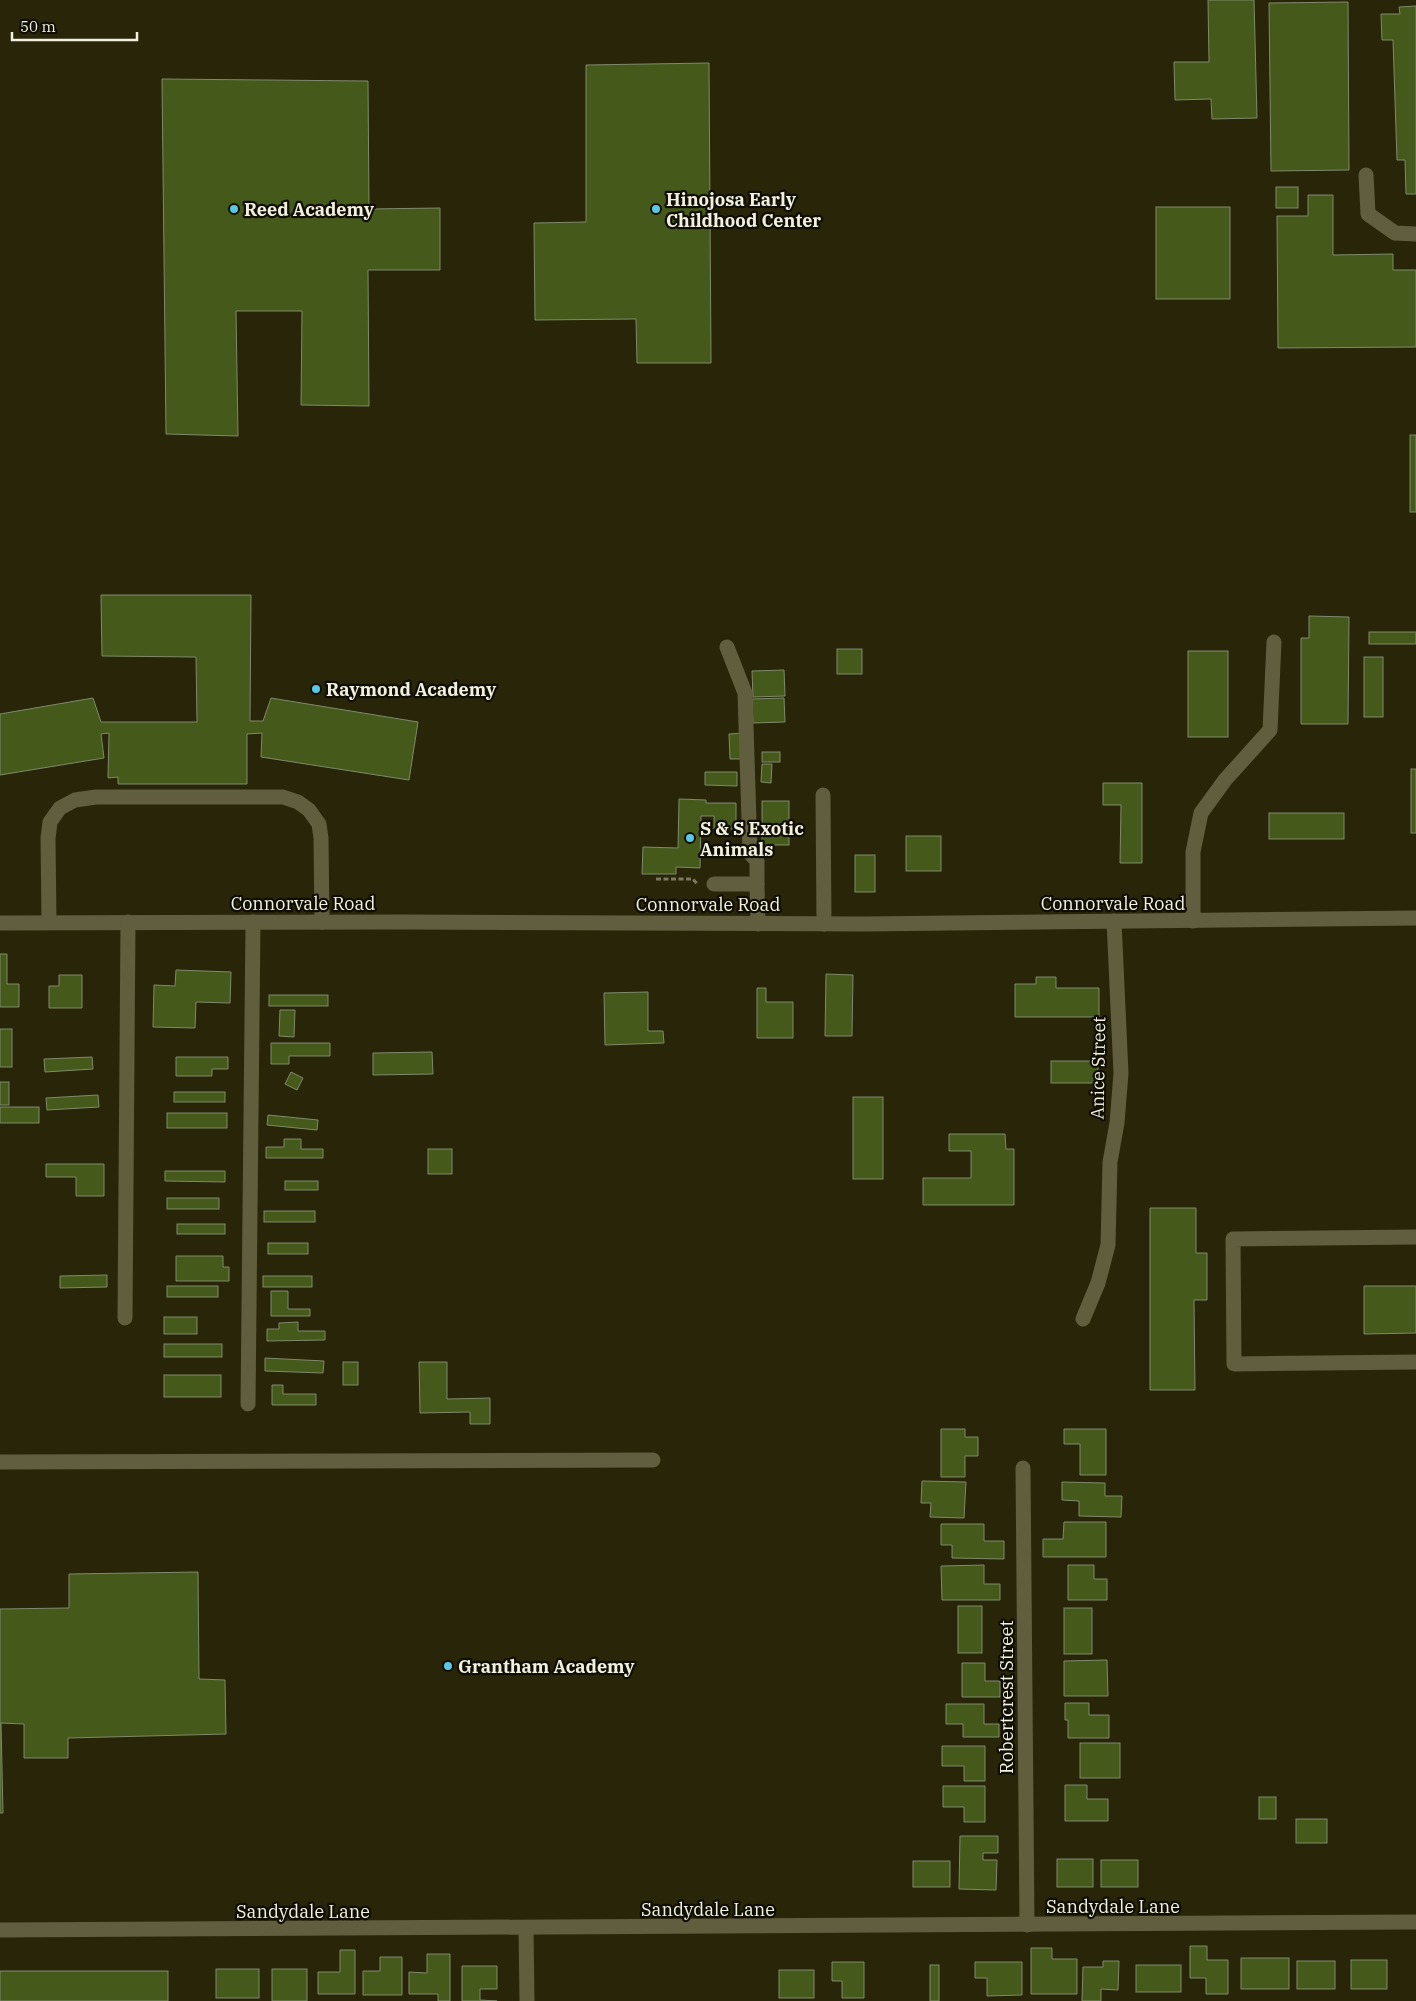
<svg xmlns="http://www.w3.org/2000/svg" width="1416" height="2001" font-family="'IBM Plex Serif',serif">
  <rect width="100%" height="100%" fill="#292508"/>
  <!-- building -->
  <g fill="#455a1a" stroke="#7e8a6c">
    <path d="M1208,0H1254L1257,118L1212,119L1211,99L1175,100L1174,62H1209Z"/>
    <path d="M1348,2L1349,170L1271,171L1269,3Z"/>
    <path d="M1416,6V194H1406L1405,160H1397L1393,40H1382L1381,14H1400L1399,7Z"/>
    <path d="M709,63L711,363H637L636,319L535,320L534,223L586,222V65Z"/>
    <path d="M162,79L368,81L369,209L440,208V270H368L369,406L301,405L302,311H236L238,436L166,434Z"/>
    <rect x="1276" y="187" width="22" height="21"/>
    <path d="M1308,195H1333V255L1393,254V270H1416V347L1278,348L1277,216H1308Z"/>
    <rect x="1156" y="207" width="74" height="92"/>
    <rect x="1410" y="435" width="6" height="77"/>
    <path d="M101,595H251L250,721H263L271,698L418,722L409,780L261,757L262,733L247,734V784H118V777L108,778L109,733L101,734L104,758L0,775V714L93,698L101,722H197L196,657L102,656Z"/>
    <path d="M1309,616L1349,617L1348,724H1301V638H1309Z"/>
    <rect x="1369" y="632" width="47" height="12"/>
    <rect x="837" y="649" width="25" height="25"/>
    <rect x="1188" y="651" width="40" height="86"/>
    <rect x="1364" y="657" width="19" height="60"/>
    <path d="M784,670L785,696L753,697L752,671Z"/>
    <path d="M784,698L785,722L753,723L752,699Z"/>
    <path d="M743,733V759H730L729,734Z"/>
    <rect x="762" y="752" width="18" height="10"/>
    <path d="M762,764H772L771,783L761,782Z"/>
    <rect x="1411" y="769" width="5" height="64"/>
    <path d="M705,772H737V786L705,785Z"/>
    <path d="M1103,783H1142V863H1120L1121,805H1103Z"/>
    <path d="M679,799L706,800V803H736V829H714V816H701L700,868L676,867V874H642L643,847L678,848Z"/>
    <rect x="762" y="801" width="27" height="44"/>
    <rect x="1269" y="813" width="75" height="26"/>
    <rect x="906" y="836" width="35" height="35"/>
    <rect x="855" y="855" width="20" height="37"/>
    <path d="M0,954H7V984H19V1007H0Z"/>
    <path d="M176,970L231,972L230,1003L196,1002L195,1028L153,1027L154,985L175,986Z"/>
    <path d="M826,974L853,975L852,1036H825Z"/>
    <path d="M59,975H82V1008H49V986H59Z"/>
    <path d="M1036,977H1056V988H1099V1017H1015V984H1036Z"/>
    <path d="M757,988H766V1002H793V1038H757Z"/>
    <path d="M648,992V1031H663L664,1043L605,1045L604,993Z"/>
    <rect x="269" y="995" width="59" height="11"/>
    <path d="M280,1010H295L294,1037L279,1036Z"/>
    <rect x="0" y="1029" width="12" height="38"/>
    <path d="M271,1043H330V1056H289V1064H271Z"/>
    <path d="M432,1052L433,1074L373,1075V1053Z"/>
    <path d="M92,1057L93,1069L45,1072L44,1059Z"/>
    <path d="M176,1057H228V1069H212V1076H176Z"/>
    <rect x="1051" y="1061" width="47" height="22"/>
    <path d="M291,1072L303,1078L297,1090L285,1084Z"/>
    <rect x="0" y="1082" width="9" height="23"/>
    <rect x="174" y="1092" width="51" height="10"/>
    <path d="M98,1095L99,1107L47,1110L46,1098Z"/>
    <rect x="853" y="1097" width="30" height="82"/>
    <rect x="0" y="1107" width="39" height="16"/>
    <rect x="167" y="1113" width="60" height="15"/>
    <path d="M268,1115L318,1120L317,1130L267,1125Z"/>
    <path d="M949,1134H1005L1006,1149H1014V1205H923V1178H971V1151H949Z"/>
    <path d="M284,1139H301V1149H323V1158H266V1147H284Z"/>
    <rect x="428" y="1149" width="24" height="25"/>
    <path d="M46,1164H104V1196H76V1177H46Z"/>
    <path d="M165,1171H225V1182L165,1181Z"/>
    <rect x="285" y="1181" width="33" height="9"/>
    <rect x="167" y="1198" width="52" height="11"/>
    <path d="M1150,1208H1196V1253H1207V1300H1194L1195,1390H1150Z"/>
    <rect x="264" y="1211" width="51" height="11"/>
    <rect x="177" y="1224" width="48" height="10"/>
    <rect x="268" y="1243" width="40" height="11"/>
    <path d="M176,1256H223V1267H229V1281H176Z"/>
    <path d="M107,1275V1287L60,1288V1276Z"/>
    <rect x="263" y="1276" width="49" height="11"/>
    <rect x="167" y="1286" width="51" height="11"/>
    <path d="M1364,1286H1416V1333L1364,1334Z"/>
    <path d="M271,1291H288V1309H310V1316H271Z"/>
    <rect x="164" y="1317" width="33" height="17"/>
    <path d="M298,1322V1331H325V1340L267,1341V1329H279V1323Z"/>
    <rect x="164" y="1344" width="58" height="13"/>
    <path d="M265,1358L324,1361L323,1373L265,1371Z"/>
    <rect x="343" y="1362" width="15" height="23"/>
    <path d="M419,1362H447V1399L490,1398V1424H470V1412L420,1413Z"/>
    <rect x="164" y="1375" width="57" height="22"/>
    <path d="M272,1385H283V1394H316V1405H272Z"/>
    <path d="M941,1429H965V1437H978V1456H965V1477H941Z"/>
    <path d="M1064,1429H1106V1475H1080V1444H1064Z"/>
    <path d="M922,1481L966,1482L964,1518L930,1517L931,1503H921Z"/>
    <path d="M1062,1482L1105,1483V1496H1122L1121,1517L1079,1516V1501L1062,1500Z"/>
    <path d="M1064,1522H1106V1557H1043V1539H1063Z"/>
    <path d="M941,1524H984V1541H1004V1559L952,1558V1545H941Z"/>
    <path d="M984,1565V1584H1000V1600H942L941,1566Z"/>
    <path d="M1068,1565H1094V1579H1107V1600H1068Z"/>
    <path d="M198,1572L199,1679L225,1680L226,1734L68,1738V1758H24V1724L1,1723L3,1813H0V1609L69,1608V1574Z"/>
    <rect x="958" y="1606" width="24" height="47"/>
    <rect x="1064" y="1608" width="28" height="46"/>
    <path d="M1107,1660L1108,1696H1064V1661Z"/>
    <path d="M962,1663H985V1681H1000V1697H962Z"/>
    <path d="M1065,1703H1089V1715H1109V1738H1068V1720H1065Z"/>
    <path d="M946,1704H984V1724H999V1737H963V1724H946Z"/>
    <rect x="1080" y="1743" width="40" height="35"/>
    <path d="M942,1746H985V1781H964V1766H942Z"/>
    <path d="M1065,1785H1087V1799H1108V1821H1065Z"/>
    <path d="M943,1786H985V1822H964V1807H943Z"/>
    <rect x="1259" y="1797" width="17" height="22"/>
    <rect x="1296" y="1819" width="31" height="24"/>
    <path d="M960,1836H998V1853H983V1860H997L996,1890L959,1889Z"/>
    <rect x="1057" y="1859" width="36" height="28"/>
    <rect x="1101" y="1860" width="37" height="27"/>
    <rect x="913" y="1861" width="37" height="26"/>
    <path d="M1190,1946H1207V1960H1228V1994H1206V1978H1190Z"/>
    <path d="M1031,1948H1052V1959H1077V1994H1031Z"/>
    <path d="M340,1950H355V1994H318V1972H340Z"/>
    <path d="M427,1954H450V2001H438V1994H409V1972L427,1973Z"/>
    <path d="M380,1957H402V1995H363V1971H380Z"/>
    <rect x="1241" y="1958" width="48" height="31"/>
    <rect x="1351" y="1960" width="36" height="29"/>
    <path d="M1103,1961H1119L1118,1990L1101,1989V2001H1082L1083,1967H1103Z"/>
    <rect x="1297" y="1961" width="38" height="28"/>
    <path d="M832,1962H864V1998H842V1981H832Z"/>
    <path d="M975,1962H1022V1995L987,1996V1978H975Z"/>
    <rect x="930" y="1965" width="9" height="36"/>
    <rect x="1136" y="1965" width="45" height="27"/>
    <path d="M462,1966H497V1989H480V2000L497,2001H462Z"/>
    <rect x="216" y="1969" width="43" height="29"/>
    <rect x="272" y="1969" width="35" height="32"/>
    <rect x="779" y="1970" width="35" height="28"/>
    <rect x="0" y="1971" width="168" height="30"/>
  </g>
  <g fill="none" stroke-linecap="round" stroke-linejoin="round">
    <!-- path -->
    <path stroke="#7d7961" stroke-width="3" stroke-dasharray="5 2.5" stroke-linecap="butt" d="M656,879H693L698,885"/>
    <!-- minor -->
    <g stroke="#615d3f" stroke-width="15">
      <path d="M1366,175L1368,214L1395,233L1416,234"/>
      <path d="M727,647L745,693L750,853L757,861V884"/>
      <path d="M823,795L824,924"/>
      <path d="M714,884H757L758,924"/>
      <path d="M1193,921V852L1201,813L1225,780L1270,730L1274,642"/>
      <path d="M49,922L48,838L50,822L60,808L75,800L96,797H283L298,802L309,810L319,824L321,838L322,922"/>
      <path d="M0,923L404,922L864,924L1416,918"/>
      <path d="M1416,1237L1233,1239L1234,1364L1416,1362"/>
      <path d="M125,1318L128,922"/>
      <path d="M1083,1319L1098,1283L1108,1245L1110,1162L1117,1123L1121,1073L1114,921"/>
      <path d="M248,1404L253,922"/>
      <path d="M0,1462L653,1460"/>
      <path d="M1023,1468L1027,1925"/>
      <path d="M526,1928L527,2001"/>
      <path d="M0,1930L1416,1922"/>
    </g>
  </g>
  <!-- markers -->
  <g fill="#5bc7e7" stroke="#100e04" stroke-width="2">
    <circle cx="234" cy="209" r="5"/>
    <circle cx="656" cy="209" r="5"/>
    <circle cx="316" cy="689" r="5"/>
    <circle cx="690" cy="838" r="5"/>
    <circle cx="448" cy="1666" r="5"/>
  </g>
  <g text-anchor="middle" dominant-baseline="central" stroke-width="4.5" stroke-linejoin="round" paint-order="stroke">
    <!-- poi labels -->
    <g font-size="18" font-weight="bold" fill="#f2f0df" stroke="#100e04" text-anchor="start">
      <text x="666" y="199">Hinojosa Early<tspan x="666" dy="21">Childhood Center</tspan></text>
      <text x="244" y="209">Reed Academy</text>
      <text x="326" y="689">Raymond Academy</text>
      <text x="700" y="828">S &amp; S Exotic<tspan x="700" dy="21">Animals</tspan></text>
      <text x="458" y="1666">Grantham Academy</text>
    </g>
    <!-- street labels -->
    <g font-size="18" fill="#f2f0df" stroke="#100e04">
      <text x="303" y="903">Connorvale Road</text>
      <text x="1113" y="903">Connorvale Road</text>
      <text x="708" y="904">Connorvale Road</text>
      <text transform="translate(1098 1068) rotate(-89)">Anice Street</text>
      <text transform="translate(1006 1697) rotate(-90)">Robertcrest Street</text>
      <text x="1113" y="1906">Sandydale Lane</text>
      <text x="708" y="1909">Sandydale Lane</text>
      <text x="303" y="1911">Sandydale Lane</text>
    </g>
  </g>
  <!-- scale -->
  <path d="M12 32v8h125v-8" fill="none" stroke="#f2f0df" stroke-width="2.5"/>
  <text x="20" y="32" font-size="15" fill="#f2f0df" stroke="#100e04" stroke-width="4" paint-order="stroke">50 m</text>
</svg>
